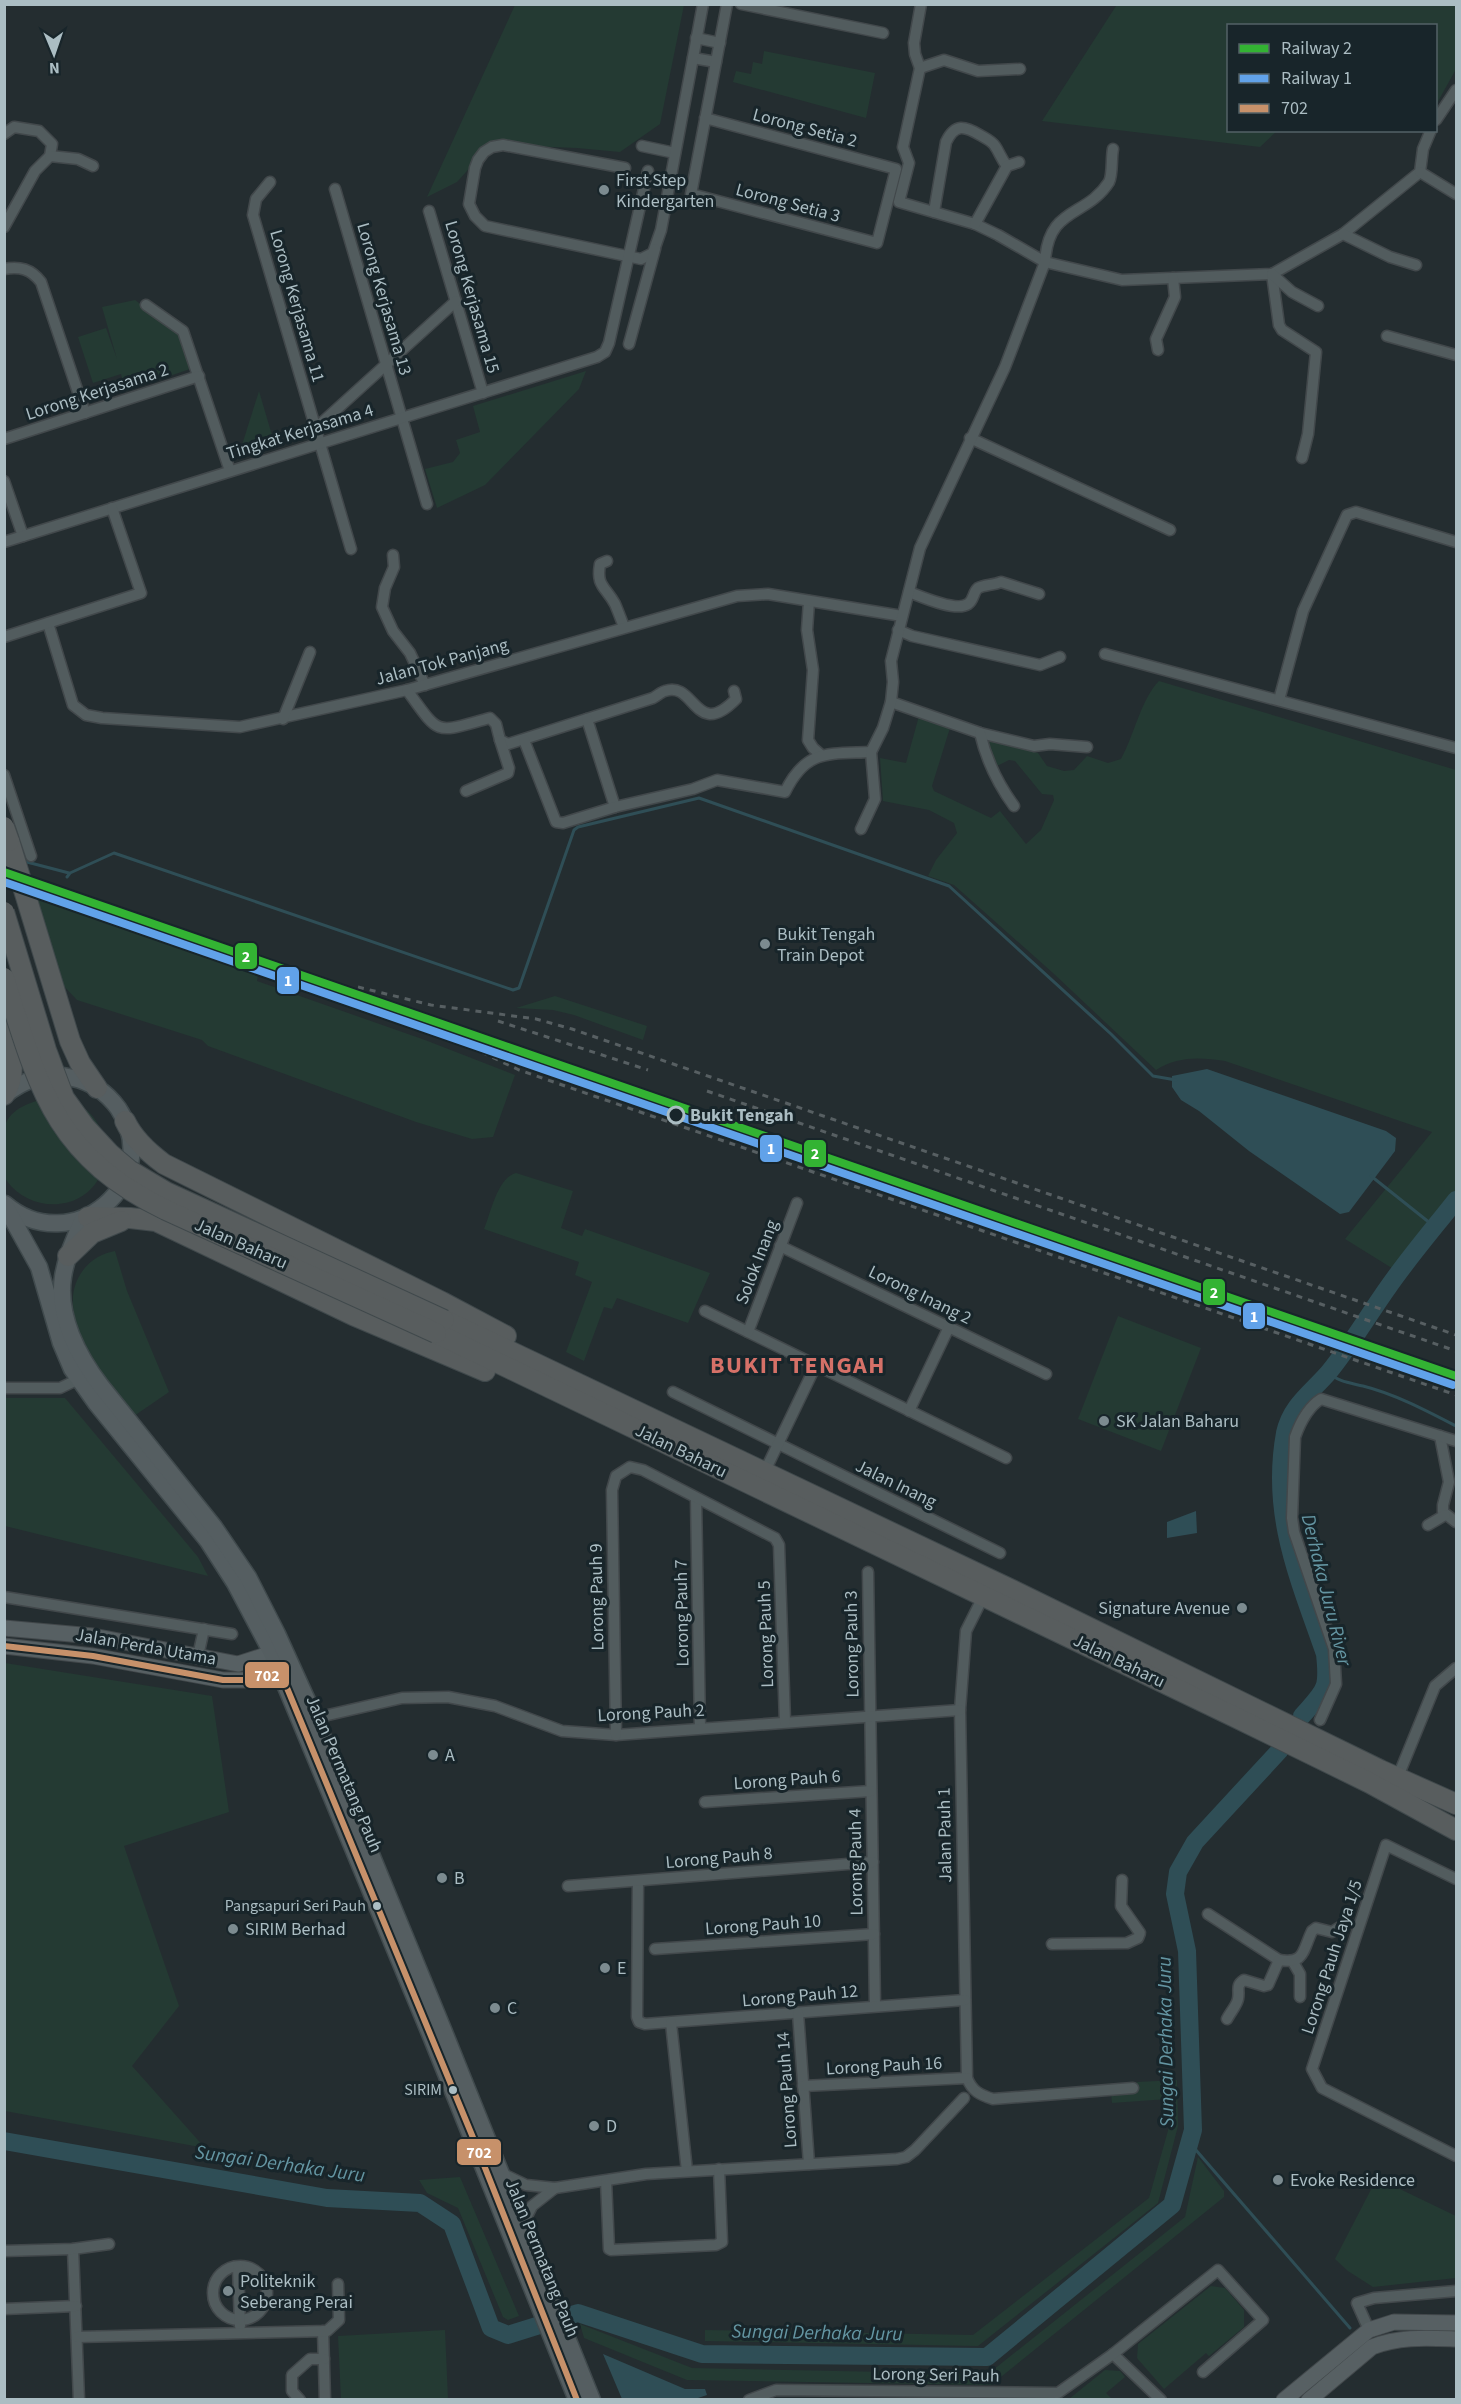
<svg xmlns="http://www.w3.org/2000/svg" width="1461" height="2404" font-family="'Source Sans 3',sans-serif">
  <rect width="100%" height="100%" fill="#242d30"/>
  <!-- green -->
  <g fill="#243a33">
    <path d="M515,5H684L660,124L620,152L577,148L503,145L484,152L457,182L427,197Z"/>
    <path d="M1115,5H1456V69L1436,105V26H1228V130L1277,131L1260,147L1042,121L1116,6Z"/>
    <path d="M764,51L875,73L866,118L733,82L736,71L751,74L753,62L762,64Z"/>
    <path d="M135,300L180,335L190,369L105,398L101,385L122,378L121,374L93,383L78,337L106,328L117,359L102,307Z"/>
    <path d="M586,371L579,389L485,485L437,508L425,469L453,462L460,453L456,440L480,432L473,406Z"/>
    <path d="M259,391L274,442L247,451L241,448Z"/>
    <path d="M1159,681L1456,770V1191L1395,1270L1345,1239L1432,1132L1225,1061C1200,1057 1178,1056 1156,1070L1053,973L954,885L928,876L936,860L957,833L954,823L929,810L883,801L880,758L906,763L919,716L950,728L932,786L934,791L991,818L1000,811L1026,844L1041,830L1054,800L1053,795L1042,794L1015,761L1009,760L997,766L987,746L988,739L1038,753L1047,766L1064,771L1074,770L1087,756L1108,763L1121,759C1134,736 1141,699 1159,681Z"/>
    <path d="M29,886L259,970L257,981L425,1040L515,1075L493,1137L472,1139L416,1122L208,1046L202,1040L77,1000L59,981Z"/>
    <path d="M555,996L647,1026L643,1040L574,1015L553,1010L516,1008Z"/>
    <path d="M49,1098C59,1100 72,1100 80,1105C104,1120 112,1153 99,1178C80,1213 29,1212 7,1181C2,1174 5,1162 5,1154C5,1145 3,1134 5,1126C10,1108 33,1101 49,1098Z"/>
    <path d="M516,1173L573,1191L561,1228L582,1236L585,1229L710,1273L688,1323L617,1298L612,1309L604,1307L584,1361L566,1352L592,1282L575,1275L579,1262L484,1229C491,1213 497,1178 516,1173Z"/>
    <path d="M115,1251L127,1291L169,1392L134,1416C108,1381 48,1314 84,1269C92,1259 103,1253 115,1251Z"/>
    <path d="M1118,1316L1201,1348L1161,1451L1078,1419Z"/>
    <path d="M5,1398H65L198,1557L208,1576L5,1526Z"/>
    <path d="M5,1663L212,1696L229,1812L124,1846L179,2006L132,2066L205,2148L5,2111Z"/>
    <path d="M1177,2080L1178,2126L1158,2203L978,2346L705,2341V2330L973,2335L1149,2198L1169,2127L1168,2099L1112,2103L1111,2093L1137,2092V2082Z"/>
    <path d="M1198,2157L1224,2191V2197L991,2385L687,2380L584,2338L580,2324L692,2368L988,2374L1185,2217Z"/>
    <path d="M460,2177L519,2316L508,2320L503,2317L458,2208L427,2193L419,2180Z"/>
    <path d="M1377,2178L1456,2216V2278L1373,2287L1348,2271L1335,2259Z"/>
    <path d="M1211,2286L1225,2288L1244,2310V2327L1209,2356L1206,2353L1164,2389L1137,2358L1138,2344Z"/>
    <path d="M445,2330L448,2399H341L338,2336Z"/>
    <path d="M1105,2370L1120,2371L1125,2377L1106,2393L1112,2399H1069Z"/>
  </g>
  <!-- water -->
  <g fill="#2f4e56">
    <path d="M1207,1069L1386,1131L1396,1138L1395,1151L1349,1212L1340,1214L1249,1151L1199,1111L1181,1100L1172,1087V1076Z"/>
    <path d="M1196,1511L1197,1533L1167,1538V1522Z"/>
    <path d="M603,2354L685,2389H705L707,2395L695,2399H622Z"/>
  </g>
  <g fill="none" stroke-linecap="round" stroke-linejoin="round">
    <!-- stream -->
    <g stroke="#2f4e56" stroke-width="3">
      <path d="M23,861L69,873"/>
      <path d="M67,877L70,873L114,853L513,990L519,988L574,830L578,827L699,798L949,886L1111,1034L1153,1076L1176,1080"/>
      <path d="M1371,1176L1435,1227"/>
      <path d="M1329,1372C1337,1382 1351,1383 1363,1386C1395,1394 1427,1411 1456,1426"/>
      <path d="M1189,2142L1350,2328"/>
    </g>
    <!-- river -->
    <g stroke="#2f4e56" stroke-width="18">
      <path d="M1302,1716C1325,1690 1329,1690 1325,1654C1299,1579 1270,1515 1285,1433C1291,1405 1312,1392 1329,1372C1351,1345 1369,1314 1389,1286C1410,1256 1434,1228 1456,1200"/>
      <path d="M4,2141L327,2198L420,2203L452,2224L491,2328L508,2335L578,2313L702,2354L987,2357L1172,2205L1193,2130L1187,1951L1175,1894L1178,1872L1195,1842L1280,1750"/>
    </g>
    <defs>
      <g id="street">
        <path d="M741,4L883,33"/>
        <path d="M921,4L914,43L915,54L920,68L903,147L909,163L899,202L975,224L998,235L1045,262L1122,280L1272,274L1343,234L1420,172L1423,149L1431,130"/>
        <path d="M696,38L720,43"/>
        <path d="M693,58L716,62"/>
        <path d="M920,68L944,60L978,71L1020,69"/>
        <path d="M705,118L896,169L877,243L691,194L727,4"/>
        <path d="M1436,120L1456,90"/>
        <path d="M4,134L14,127L39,131L52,144L50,156L35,171L4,227"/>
        <path d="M642,146L675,153"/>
        <path d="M50,156L78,159L93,166"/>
        <path d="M625,168L503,145L492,147L484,152L478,160L475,168L469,204L475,216L485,226L641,259L653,253L661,230L703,4"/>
        <path d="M1420,172L1456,194"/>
        <path d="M270,182L256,199L253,215L351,549"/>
        <path d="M335,189L427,504"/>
        <path d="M429,211L483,393"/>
        <path d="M934,212L946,142C955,123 965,126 980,135C985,138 992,141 995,146C1000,153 1001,159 1007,166"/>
        <path d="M975,224L1007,166L1019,162"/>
        <path d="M1343,234L1390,257L1416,265"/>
        <path d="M4,269C20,266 31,269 41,282L85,413"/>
        <path d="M1272,274L1279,325L1282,330L1316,352L1308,434L1302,458"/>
        <path d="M1272,274L1292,292L1318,306"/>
        <path d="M146,305L183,331L230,471"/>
        <path d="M1387,336L1456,355"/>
        <path d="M629,344L655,249"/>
        <path d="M1158,350L1156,339L1175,297L1173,278"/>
        <path d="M316,428L456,301"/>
        <path d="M970,438L1170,530"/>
        <path d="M4,439L199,376"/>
        <path d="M4,481L23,536"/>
        <path d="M4,542L597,357L605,352L609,343L648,171"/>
        <path d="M393,555L394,567L385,588L382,607L393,631L410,653L425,685"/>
        <path d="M607,561L600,564C596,586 605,586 615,604C618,611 621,619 624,627"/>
        <path d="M909,592C922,597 956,612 968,604C974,600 973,592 978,588C984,585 994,585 1001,582L1039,594"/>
        <path d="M809,601L807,630L813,670L808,740L813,748L821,755"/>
        <path d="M48,623L73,705L86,715L102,718L240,727L407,690L737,596L768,594L902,616"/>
        <path d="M898,630L912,636L1040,665L1060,657"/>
        <path d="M4,637L141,593L112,508"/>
        <path d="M1105,654L1456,748"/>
        <path d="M407,690C441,737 434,733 490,718L496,724L500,740L508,744L653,698C657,696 661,692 665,691C695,680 695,741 736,699L734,691"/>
        <path d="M1279,700L1303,611L1347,515L1356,512L1456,542"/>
        <path d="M891,702L980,733L1034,746L1050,744L1087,747"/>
        <path d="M283,719L310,652"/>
        <path d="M587,719L615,807"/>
        <path d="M980,733C986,759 998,784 1014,806"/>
        <path d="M524,740L556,822L563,823L615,807L693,789L717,780L785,792C806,749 828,754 871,752"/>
        <path d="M4,775L31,856"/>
        <path d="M466,791L508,773L509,768L500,740"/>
        <path d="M861,829L875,799L871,752L883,728L891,702L893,682L891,661L920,548L1005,367L1045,262C1048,206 1086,218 1109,182C1113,174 1111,158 1113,149"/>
        <path d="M780,1246L1046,1374"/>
        <path d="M705,1311L1006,1458"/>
        <path d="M748,1332L797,1203"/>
        <path d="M4,1388H60L79,1379"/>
        <path d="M673,1392L1000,1553"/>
        <path d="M909,1411L949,1327"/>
        <path d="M1440,1436L1449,1482L1443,1505V1512L1456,1522"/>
        <path d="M764,1473L816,1365"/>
        <path d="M696,1498L700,1728"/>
        <path d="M1428,1525L1445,1515"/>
        <path d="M868,1572L875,2006"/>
        <path d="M984,1595L966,1631L960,1710L967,2078C972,2091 980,2095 993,2099L1133,2088"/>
        <path d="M4,1597L232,1634"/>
        <path d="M198,1656L204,1629"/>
        <path d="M315,1718L402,1698L448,1697L495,1706L562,1731L616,1735L960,1710"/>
        <path d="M1320,1720L1336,1684L1334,1649L1294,1532L1292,1518L1295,1437C1300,1423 1308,1407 1321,1399L1456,1441"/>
        <path d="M616,1735L612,1490L616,1476L630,1467L643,1470L775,1538L779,1545L785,1722"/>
        <path d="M1397,1779L1435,1686L1456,1668"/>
        <path d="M705,1802L871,1791"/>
        <path d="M1456,1879L1386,1845L1312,2069L1322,2088L1456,2156"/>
        <path d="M638,1881L637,2017L639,2022L645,2024L965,2000"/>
        <path d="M568,1886L873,1862"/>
        <path d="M1208,1914L1279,1960"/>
        <path d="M1052,1944L1127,1943L1138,1938L1140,1933L1121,1906L1122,1880"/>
        <path d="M655,1949L874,1934"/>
        <path d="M1293,1962L1300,1974V1997"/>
        <path d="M798,2013L809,2164"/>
        <path d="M1227,2019C1230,2013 1237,2005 1238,1999C1240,1990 1235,1986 1244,1980L1264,1986L1268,1985L1279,1960C1305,1964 1302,1952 1312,1931L1316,1928L1332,1932L1340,1927"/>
        <path d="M671,2023L687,2171"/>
        <path d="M803,2086L967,2078"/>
        <path d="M503,2174L526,2185L555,2188L646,2174L897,2159L906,2157L915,2150L964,2098"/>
        <path d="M606,2181L609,2249L611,2250L716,2245L722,2242L719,2169"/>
        <path d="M523,2224L532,2206L555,2188"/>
        <path d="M73,2249L79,2400"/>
        <path d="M4,2251L73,2249L109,2244"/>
        <circle cx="240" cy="2293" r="27"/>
        <path d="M238,2267L240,2326"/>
        <path d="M4,2309L76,2306"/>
        <path d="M1369,2330L1357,2303L1374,2298L1456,2291"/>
        <path d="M323,2331L325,2400"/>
        <path d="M77,2337L327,2331L339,2320L338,2284"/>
        <path d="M1113,2354L1161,2400"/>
        <path d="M300,2400L292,2391V2375L310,2359H324"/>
        <path d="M749,2400L776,2390L1058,2393L1113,2354L1218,2270L1263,2320L1203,2372"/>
      </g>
      <g id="secondary">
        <path d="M4,1628L93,1636L238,1664L272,1653"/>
        <path d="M4,1646L93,1656L223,1680H252L280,1671"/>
        <path d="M1284,2400L1369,2330L1394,2322L1456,2323"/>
        <path d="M1309,2400L1372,2347C1399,2336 1428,2338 1456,2339"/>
      </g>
      <g id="primary">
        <path d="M4,1096C23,1079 48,1072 73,1078C91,1082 107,1093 118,1108C167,1181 72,1261 5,1204"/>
        <path d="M4,1204L39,1267L61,1343L72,1369L96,1403L208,1541L235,1583L272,1653L431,2036L577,2400"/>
        <path d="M83,1219C75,1238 66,1257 63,1277C57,1316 78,1356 101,1386L214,1527L248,1577L277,1634L315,1718L442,2027L592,2400"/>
      </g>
      <g id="highway">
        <path d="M9,841L70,1041L80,1063L97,1088"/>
        <path d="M4,1020C11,1042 18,1074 4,1095"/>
        <path d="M125,1121C133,1138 149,1153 164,1164L442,1302L506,1336"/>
        <path d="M88,1217L130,1218L156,1221L353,1315L485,1371"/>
        <path d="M68,1256L92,1233L121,1221"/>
        <path d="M444,1320L1012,1590L1380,1770L1456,1804"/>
        <path d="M436,1333L1235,1717L1370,1783L1456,1830"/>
      </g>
    </defs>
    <!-- street casing -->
    <use href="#street" stroke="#42484b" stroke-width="13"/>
    <!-- secondary casing -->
    <use href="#secondary" stroke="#42484b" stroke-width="17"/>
    <!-- primary casing -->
    <use href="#primary" stroke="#404a4d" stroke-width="19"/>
    <!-- highway casing -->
    <use href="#highway" stroke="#40494c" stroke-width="22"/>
    <!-- street -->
    <use href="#street" stroke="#525c5e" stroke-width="10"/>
    <!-- secondary -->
    <use href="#secondary" stroke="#576063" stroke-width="15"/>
    <!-- primary -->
    <use href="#primary" stroke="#555e61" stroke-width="16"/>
    <!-- highway -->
    <use href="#highway" stroke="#585d5e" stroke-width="20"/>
    <!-- rail -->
    <g stroke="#575f62" stroke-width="3" stroke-dasharray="6 6" stroke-linecap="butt">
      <path d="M358,987L431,1005L536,1019L572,1029L1456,1335"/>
      <path d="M351,992L381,1004L519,1070L1456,1395"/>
      <path d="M498,1021L648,1070"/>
      <path d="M707,1091L1456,1351"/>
    </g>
    <defs>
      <g id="highway-bridge">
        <path d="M4,827L9,841"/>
        <path d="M4,912L46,1050L64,1098L85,1127L110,1154L129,1170L166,1192L444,1320"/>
        <path d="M4,978C39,1089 54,1155 166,1210L436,1333"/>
      </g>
    </defs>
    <!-- highway-bridge casing -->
    <use href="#highway-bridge" stroke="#40494c" stroke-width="22" stroke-linecap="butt"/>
    <!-- highway-bridge -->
    <use href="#highway-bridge" stroke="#585d5e" stroke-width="20"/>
    <defs>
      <path id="bus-1" d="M4,1646L93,1656L223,1680H252L280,1671L474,2140L577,2400"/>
    </defs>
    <!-- bus-1 casing -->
    <use href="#bus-1" stroke="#18252a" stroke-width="10"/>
    <!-- bus-1 -->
    <use href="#bus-1" stroke="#c7916a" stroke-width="6"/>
    <defs>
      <path id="rail-1" d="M4,872L1456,1376"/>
      <path id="rail-2" d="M4,882L1453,1385"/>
    </defs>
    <!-- rail-1 casing -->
    <use href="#rail-1" stroke="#18252a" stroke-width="12"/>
    <!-- rail-2 casing -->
    <use href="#rail-2" stroke="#18252a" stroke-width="12"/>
    <!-- rail-1 -->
    <use href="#rail-1" stroke="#33b333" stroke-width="8"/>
    <!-- rail-2 -->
    <use href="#rail-2" stroke="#61a2e9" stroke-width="8"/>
  </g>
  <!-- markers -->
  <g fill="#7c8b90" stroke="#18252a" stroke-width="2">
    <circle cx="604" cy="190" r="6"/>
    <circle cx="765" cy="944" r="6"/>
    <circle cx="1104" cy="1421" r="6"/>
    <circle cx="1242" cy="1608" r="6"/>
    <circle cx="433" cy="1755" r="6"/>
    <circle cx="442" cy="1878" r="6"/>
    <circle cx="233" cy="1929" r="6"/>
    <circle cx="605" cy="1968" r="6"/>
    <circle cx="495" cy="2008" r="6"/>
    <circle cx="594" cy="2126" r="6"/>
    <circle cx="1278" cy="2180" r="6"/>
    <circle cx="228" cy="2291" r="6"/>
  </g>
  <circle fill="#18252a" stroke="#abbdc3" stroke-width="3" cx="676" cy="1115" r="8"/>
  <g fill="#abbdc3" stroke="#18252a" stroke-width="2">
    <circle cx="377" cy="1906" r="5"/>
    <circle cx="453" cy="2090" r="5"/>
  </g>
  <g text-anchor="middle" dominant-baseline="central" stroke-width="6" stroke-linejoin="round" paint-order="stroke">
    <!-- bus labels -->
    <g font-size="16" fill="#abbdc3" stroke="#18252a" text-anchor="end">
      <text x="366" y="1906">Pangsapuri Seri Pauh</text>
      <text x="442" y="2090">SIRIM</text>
    </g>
    <!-- street labels -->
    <g font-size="18" fill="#abbdc3" stroke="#18252a">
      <text transform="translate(805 128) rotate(15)">Lorong Setia 2</text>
      <text transform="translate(788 203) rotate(15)">Lorong Setia 3</text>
      <text transform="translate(472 297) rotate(74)">Lorong Kerjasama 15</text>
      <text transform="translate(384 299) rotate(74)">Lorong Kerjasama 13</text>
      <text transform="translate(297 306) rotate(74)">Lorong Kerjasama 11</text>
      <text transform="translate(97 392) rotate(-18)">Lorong Kerjasama 2</text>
      <text transform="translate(300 432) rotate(-17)">Tingkat Kerjasama 4</text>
      <text transform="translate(442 662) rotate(-15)">Jalan Tok Panjang</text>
      <text transform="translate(241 1244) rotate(24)">Jalan Baharu</text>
      <text transform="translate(757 1262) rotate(-69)">Solok Inang</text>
      <text transform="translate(920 1295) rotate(26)">Lorong Inang 2</text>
      <text transform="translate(681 1451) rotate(26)">Jalan Baharu</text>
      <text transform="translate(896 1484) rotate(26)">Jalan Inang</text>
      <text transform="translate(597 1597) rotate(-91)">Lorong Pauh 9</text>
      <text transform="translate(682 1613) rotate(-91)">Lorong Pauh 7</text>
      <text transform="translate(766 1634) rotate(-92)">Lorong Pauh 5</text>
      <text transform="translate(852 1644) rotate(-91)">Lorong Pauh 3</text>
      <text transform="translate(146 1647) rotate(10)">Jalan Perda Utama</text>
      <text transform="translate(1119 1661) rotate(26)">Jalan Baharu</text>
      <text transform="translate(651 1713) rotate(-3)">Lorong Pauh 2</text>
      <text transform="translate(344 1774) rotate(67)">Jalan Permatang Pauh</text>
      <text transform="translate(787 1780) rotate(-4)">Lorong Pauh 6</text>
      <text transform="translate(945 1835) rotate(-91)">Jalan Pauh 1</text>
      <text transform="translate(719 1858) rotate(-5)">Lorong Pauh 8</text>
      <text transform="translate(856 1862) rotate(-91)">Lorong Pauh 4</text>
      <text transform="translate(763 1925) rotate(-4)">Lorong Pauh 10</text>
      <text transform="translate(1332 1957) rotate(-72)">Lorong Pauh Jaya 1/5</text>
      <text transform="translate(800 1996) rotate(-5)">Lorong Pauh 12</text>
      <text transform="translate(884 2066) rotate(-3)">Lorong Pauh 16</text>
      <text transform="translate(787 2090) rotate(-94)">Lorong Pauh 14</text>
      <text transform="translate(542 2258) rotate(68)">Jalan Permatang Pauh</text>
      <text transform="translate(936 2375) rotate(1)">Lorong Seri Pauh</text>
    </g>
    <!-- poi labels -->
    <g font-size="18" fill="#abbdc3" stroke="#18252a" text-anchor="start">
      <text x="616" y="180">First Step<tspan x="616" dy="21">Kindergarten</tspan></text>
      <text x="777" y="934">Bukit Tengah<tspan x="777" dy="21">Train Depot</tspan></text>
      <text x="1116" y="1421">SK Jalan Baharu</text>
      <text x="1230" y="1608" text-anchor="end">Signature Avenue</text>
      <text x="445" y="1755">A</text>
      <text x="454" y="1878">B</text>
      <text x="245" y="1929">SIRIM Berhad</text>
      <text x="617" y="1968">E</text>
      <text x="507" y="2008">C</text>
      <text x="606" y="2126">D</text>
      <text x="1290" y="2180">Evoke Residence</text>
      <text x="240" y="2281">Politeknik<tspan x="240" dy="21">Seberang Perai</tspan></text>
    </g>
    <!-- stop labels -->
    <g font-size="18" font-weight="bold" fill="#abbdc3" stroke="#18252a" text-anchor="start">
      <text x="690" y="1115">Bukit Tengah</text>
    </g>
    <!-- water labels -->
    <g font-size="20" font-style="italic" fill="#6495a2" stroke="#18252a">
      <text transform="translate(1326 1590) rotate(76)">Derhaka Juru River</text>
      <text transform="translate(1166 2042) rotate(-91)">Sungai Derhaka Juru</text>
      <text transform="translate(280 2164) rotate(8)">Sungai Derhaka Juru</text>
      <text transform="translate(817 2333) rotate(1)">Sungai Derhaka Juru</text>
    </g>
    <!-- district labels -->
    <g font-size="24" font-weight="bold" letter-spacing="1.5" fill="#d67168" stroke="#18252a">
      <text x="798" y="1365">BUKIT TENGAH</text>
    </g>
  </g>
  <g stroke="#18252a" stroke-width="2">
    <rect x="234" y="942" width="24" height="28" rx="6" fill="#33b333"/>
    <rect x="276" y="966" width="24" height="29" rx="6" fill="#61a2e9"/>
    <rect x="759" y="1134" width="24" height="29" rx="6" fill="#61a2e9"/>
    <rect x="803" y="1139" width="24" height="29" rx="6" fill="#33b333"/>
    <rect x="1202" y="1278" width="24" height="28" rx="6" fill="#33b333"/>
    <rect x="1242" y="1302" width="24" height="28" rx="6" fill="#61a2e9"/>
    <rect x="244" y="1661" width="46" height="28" rx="6" fill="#c7916a"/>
    <rect x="456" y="2138" width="46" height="28" rx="6" fill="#c7916a"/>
  </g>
  <g font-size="16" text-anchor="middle" font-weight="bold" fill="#fff">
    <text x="246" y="962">2</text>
    <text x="288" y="986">1</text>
    <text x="771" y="1154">1</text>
    <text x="815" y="1159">2</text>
    <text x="1214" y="1298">2</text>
    <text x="1254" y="1322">1</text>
    <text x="267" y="1681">702</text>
    <text x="479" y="2158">702</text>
  </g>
  <!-- border -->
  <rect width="1461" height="2404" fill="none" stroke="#abbdc3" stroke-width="12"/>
  <!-- legend -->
  <rect x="1227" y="24" width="210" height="108" fill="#18252a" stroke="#536267" stroke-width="1.5"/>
  <rect x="1239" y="44" width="30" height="9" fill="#33b333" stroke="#536267" stroke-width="1.5"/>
  <text x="1281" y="54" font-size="18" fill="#abbdc3">Railway 2</text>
  <rect x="1239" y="74" width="30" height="9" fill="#61a2e9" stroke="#536267" stroke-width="1.5"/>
  <text x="1281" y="84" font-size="18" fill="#abbdc3">Railway 1</text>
  <rect x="1239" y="104" width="30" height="9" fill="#c7916a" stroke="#536267" stroke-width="1.5"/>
  <text x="1281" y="114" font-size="18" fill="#abbdc3">702</text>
  <!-- north arrow -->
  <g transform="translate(54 54) rotate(178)" stroke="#18252a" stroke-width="4.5" paint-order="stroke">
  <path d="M0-4.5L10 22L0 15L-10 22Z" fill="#abbdc3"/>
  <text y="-9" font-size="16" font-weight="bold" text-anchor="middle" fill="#abbdc3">N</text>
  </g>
</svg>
